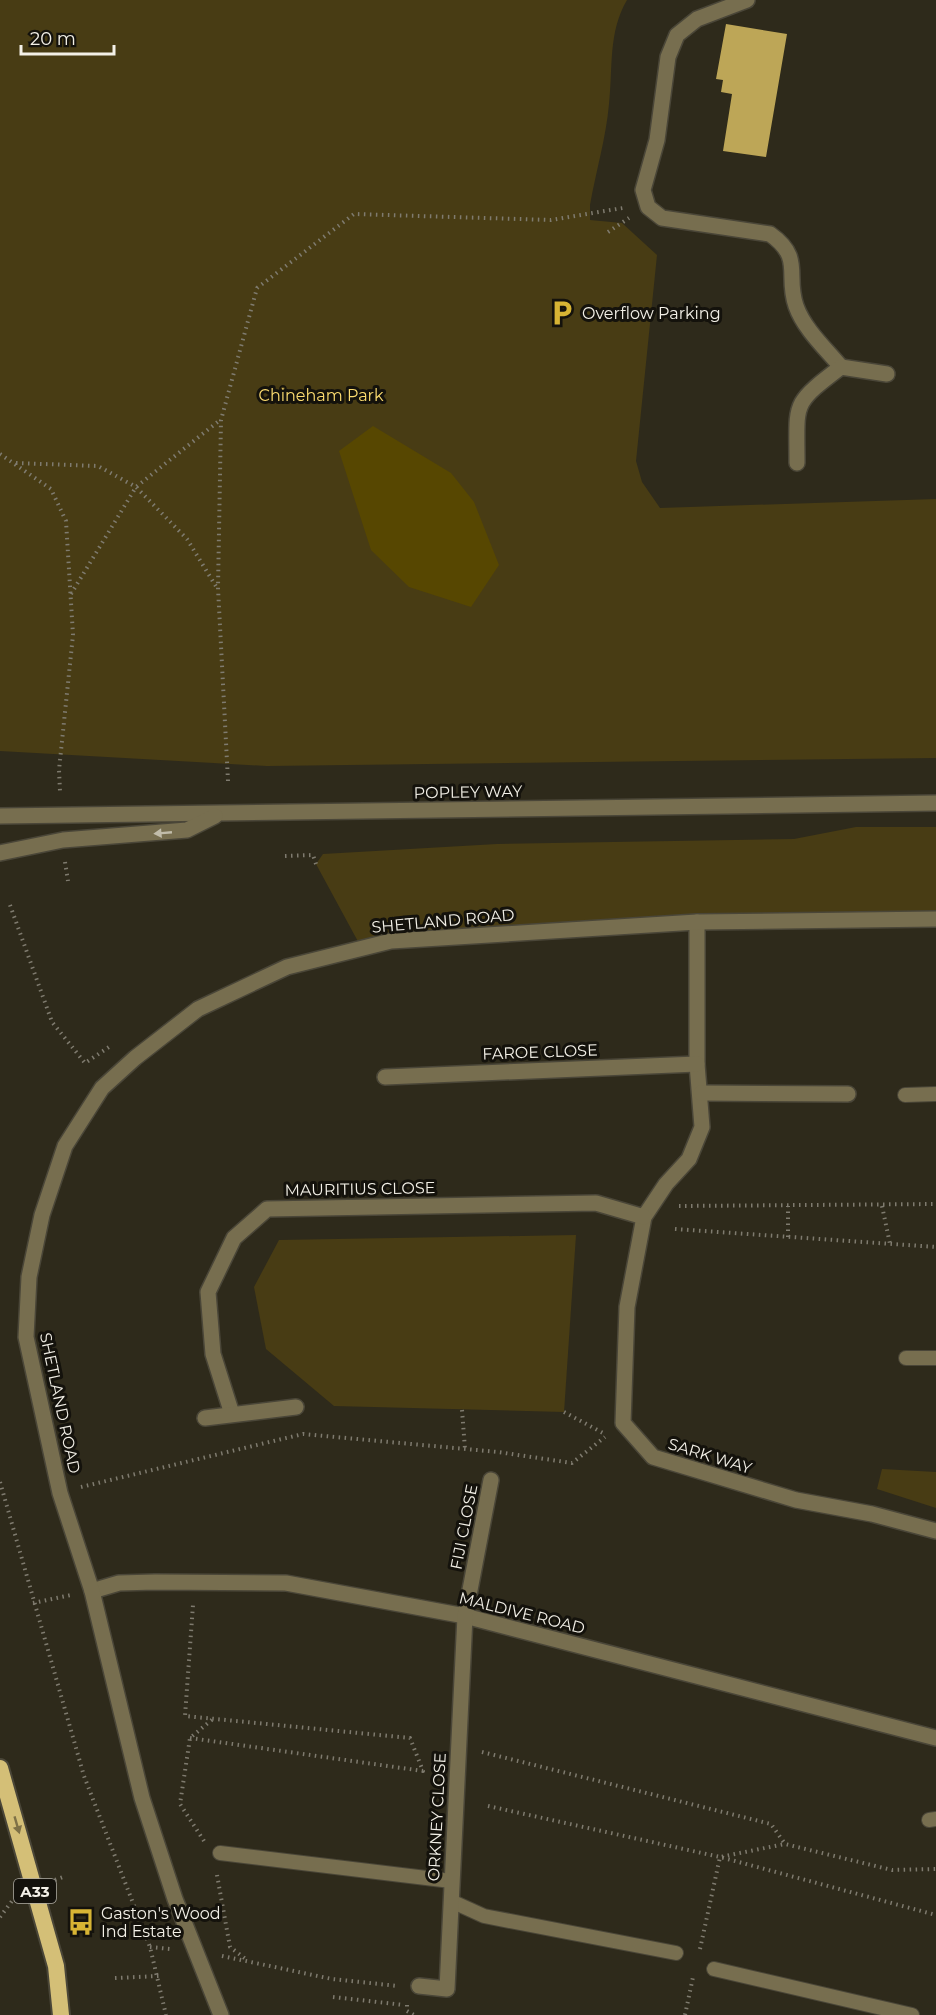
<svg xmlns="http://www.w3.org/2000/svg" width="936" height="2015" font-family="Montserrat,sans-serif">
  <rect width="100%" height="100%" fill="#2e2a1b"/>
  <!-- green -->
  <g fill="#483c14">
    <path d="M0,0H627C608,32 613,68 609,104C606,138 596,171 590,205V220L622,223L657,255L636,461L642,482L660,508L936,499V758L267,766L0,751Z"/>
    <path d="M856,827H936V919L727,922L361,947L316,864L323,854L497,844L794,839Z"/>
    <path d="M576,1235L564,1412L334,1406L266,1349L254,1287L279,1240Z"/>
    <path d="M882,1469L936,1472V1508L877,1489Z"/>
  </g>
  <!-- water -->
  <path fill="#574701" d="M373,426L451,473L474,502L499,565L471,607L409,587L371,550L339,451Z"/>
  <!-- building -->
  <path fill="#bda657" d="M726,24L787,34L766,157L723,151L732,94L721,92L723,80L716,79Z"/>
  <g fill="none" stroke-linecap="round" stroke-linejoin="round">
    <defs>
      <g id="service">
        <path d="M905,1095L936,1094"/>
        <path d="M906,1358H936"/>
        <path d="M929,1820L936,1819"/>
        <path d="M220,1853L451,1881"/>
        <path d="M451,1901L484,1916L676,1953"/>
        <path d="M714,1969L912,2015"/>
      </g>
      <g id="minor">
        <path d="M747,0L697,19L677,35L668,57L657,140L643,190L648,207L662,218L770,234C804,258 785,275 796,306C804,329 826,349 841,367"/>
        <path d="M797,463C797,402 791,405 841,367L887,374"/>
        <path d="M697,922V1064L702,1127L689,1159L666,1184L644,1217L627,1307L623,1423L653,1457L796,1500L872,1514L936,1531"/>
        <path d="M385,1077L697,1064"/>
        <path d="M701,1093L848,1094"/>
        <path d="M232,1414L213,1354L208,1292L234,1238L267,1209L596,1203L644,1217"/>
        <path d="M205,1418L296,1407"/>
        <path d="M92,1591L119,1583L155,1582L286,1583L465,1616L936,1738"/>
        <path d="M419,1986L447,1989L465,1616L491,1480"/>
        <path d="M221,2015L175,1899L142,1798L92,1591L60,1493L26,1337L29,1277L42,1215L65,1146L102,1088L135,1058L198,1009L287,967L391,941L697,922L936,919"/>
      </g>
      <g id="tertiary">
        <path d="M0,816L936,803"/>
        <path d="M0,853L63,840L187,830L215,816"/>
      </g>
      <path id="trunk" d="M0,1768L56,1966L61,2015"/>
    </defs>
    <!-- service casing -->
    <use href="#service" stroke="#4a4638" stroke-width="16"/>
    <!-- minor casing -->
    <use href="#minor" stroke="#4a4638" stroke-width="18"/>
    <!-- tertiary casing -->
    <use href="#tertiary" stroke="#4a4638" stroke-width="18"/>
    <!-- trunk casing -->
    <use href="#trunk" stroke="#4a4638" stroke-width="20"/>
    <!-- path -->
    <g stroke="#7f7b6f" stroke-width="4" stroke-dasharray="1.5 4.5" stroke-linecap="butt">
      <path d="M608,232L629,218"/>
      <path d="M0,454L51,489L66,521L73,635L59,770L60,791"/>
      <path d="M16,463L98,466L136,487L187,539L217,588"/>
      <path d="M71,594L136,487L220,420"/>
      <path d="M228,781L218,588L221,420L257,288L354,214L551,220L623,208"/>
      <path d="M285,856L313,855L316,864"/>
      <path d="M65,862L68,881"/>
      <path d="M10,905L52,1022L85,1063L112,1045"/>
      <path d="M679,1206L936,1204"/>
      <path d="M882,1206L890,1244"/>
      <path d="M675,1229L936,1247"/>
      <path d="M788,1237V1206"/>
      <path d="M462,1410L465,1449"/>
      <path d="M564,1412L603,1433"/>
      <path d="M0,1482L84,1776L150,1947L166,2015"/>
      <path d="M81,1487L303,1434L498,1452L572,1463L605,1437"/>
      <path d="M33,1603L71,1595"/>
      <path d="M190,1738L423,1771L410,1738L185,1716L193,1605"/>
      <path d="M482,1752L771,1824L785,1844L892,1870L936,1869"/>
      <path d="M488,1806L720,1857L936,1915"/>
      <path d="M204,1841L180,1804L190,1738L214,1718"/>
      <path d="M217,1875L230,1947L247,1960"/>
      <path d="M55,1880L66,1876"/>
      <path d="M0,1917L12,1901"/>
      <path d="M150,1947L170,1949"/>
      <path d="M700,1949L720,1857L785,1844"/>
      <path d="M222,1956L332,1979L398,1986"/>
      <path d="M115,1978L159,1976"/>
      <path d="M333,1997L404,2005"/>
      <path d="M407,2005V2011L414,2015"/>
      <path d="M685,2015L693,1977"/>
    </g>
    <!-- service -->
    <use href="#service" stroke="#776e4f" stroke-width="14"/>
    <!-- minor -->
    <use href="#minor" stroke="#776e4f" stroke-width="15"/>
    <!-- tertiary -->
    <use href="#tertiary" stroke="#776e4f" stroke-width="15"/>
    <!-- trunk -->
    <use href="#trunk" stroke="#d4bf77" stroke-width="16"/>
  </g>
  <!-- one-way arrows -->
  <defs><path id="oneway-solid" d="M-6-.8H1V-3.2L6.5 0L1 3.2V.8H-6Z" transform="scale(1.5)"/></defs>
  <use fill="#c1bcaa" href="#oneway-solid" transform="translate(163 833) rotate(175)"/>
  <use fill="#7e7147" href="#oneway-solid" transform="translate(17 1825) rotate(74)"/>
  <!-- icons -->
  <defs>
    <symbol id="parking-bare" viewBox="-9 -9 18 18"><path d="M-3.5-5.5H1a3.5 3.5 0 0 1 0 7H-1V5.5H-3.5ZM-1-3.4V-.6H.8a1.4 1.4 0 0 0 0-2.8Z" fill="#d7b434" stroke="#14120c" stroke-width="2.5" paint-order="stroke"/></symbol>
    <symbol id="bus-bare" viewBox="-9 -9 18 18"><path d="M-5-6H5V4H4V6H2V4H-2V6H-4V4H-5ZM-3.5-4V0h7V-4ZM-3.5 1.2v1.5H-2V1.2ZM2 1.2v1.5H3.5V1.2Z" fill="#d7b434" stroke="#14120c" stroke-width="2.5" paint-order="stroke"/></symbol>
  </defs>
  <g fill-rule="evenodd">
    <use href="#parking-bare" x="543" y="294" width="38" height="38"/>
    <use href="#bus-bare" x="62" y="1903" width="38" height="38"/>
  </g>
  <g text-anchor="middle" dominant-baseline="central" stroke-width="6" stroke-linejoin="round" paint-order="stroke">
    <!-- shield labels -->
    <rect fill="#14120c" stroke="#b0ada5" stroke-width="1.5" x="14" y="1879" width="42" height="24" rx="4.5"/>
    <g font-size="15" font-weight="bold" fill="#f3f0e7">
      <text x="35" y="1891">A33</text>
    </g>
    <!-- poi labels -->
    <g font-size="16" fill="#f3f0e7" stroke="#14120c" text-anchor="start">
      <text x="582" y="313">Overflow Parking</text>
      <text x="101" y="1913">Gaston's Wood<tspan x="101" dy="18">Ind Estate</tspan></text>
    </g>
    <!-- park labels -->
    <g font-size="16" fill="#fddd70" stroke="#14120c">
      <text x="321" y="395">Chineham Park</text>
    </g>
    <!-- street labels -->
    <g font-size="16" fill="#f3f0e7" stroke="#14120c">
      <text transform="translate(468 792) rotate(-1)">POPLEY WAY</text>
      <text transform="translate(443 921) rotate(-5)">SHETLAND ROAD</text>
      <text transform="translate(540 1052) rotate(-2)">FAROE CLOSE</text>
      <text transform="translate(360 1189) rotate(-1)">MAURITIUS CLOSE</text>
      <text transform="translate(60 1403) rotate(78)">SHETLAND ROAD</text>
      <text transform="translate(710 1456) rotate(17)">SARK WAY</text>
      <text transform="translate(464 1527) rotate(-79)">FIJI CLOSE</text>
      <text transform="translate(522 1613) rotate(14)">MALDIVE ROAD</text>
      <text transform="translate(437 1817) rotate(-87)">ORKNEY CLOSE</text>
    </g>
  </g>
  <!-- scale -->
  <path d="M21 45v9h93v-9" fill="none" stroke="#f3f0e7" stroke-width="3"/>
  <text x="30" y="45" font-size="18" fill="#f3f0e7" stroke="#14120c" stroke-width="4.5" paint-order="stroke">20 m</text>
</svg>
